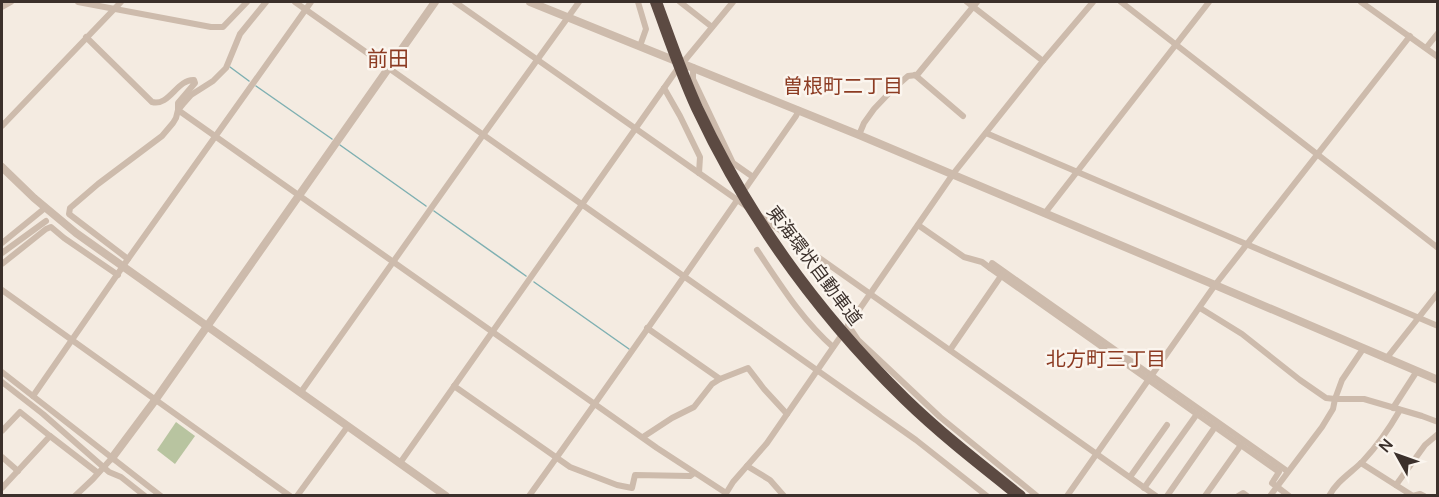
<svg xmlns="http://www.w3.org/2000/svg" width="1439" height="497" font-family="Manrope,'Noto Sans JP',sans-serif">
  <rect width="100%" height="100%" fill="#f4ebe1"/>
  <!-- green -->
  <path fill="#b8c4a0" d="M176,422L195,436L175,464L157,450Z"/>
  <g fill="none" stroke-linecap="round" stroke-linejoin="round">
    <!-- stream -->
    <g stroke="#7fb0b2" stroke-width="1.5">
      <path d="M230,67L249,81"/>
      <path d="M256,86L332,139"/>
      <path d="M340,145L426,206"/>
      <path d="M434,211L526,276"/>
      <path d="M534,282L629,349"/>
    </g>
    <!-- minor -->
    <g stroke="#cdbbac" stroke-width="6">
      <path d="M78,2L211,27H223L247,2"/>
      <path d="M295,2L916,440L987,496"/>
      <path d="M455,2L746,206"/>
      <path d="M638,2L646,29L640,46"/>
      <path d="M680,2L712,27"/>
      <path d="M967,2L1043,61"/>
      <path d="M1121,2L1438,248"/>
      <path d="M1361,2L1438,57"/>
      <path d="M2,7L11,2"/>
      <path d="M86,37L152,102C169,107 177,79 194,80L195,83L178,103V110L657,448L726,493"/>
      <path d="M1426,48L1438,33"/>
      <path d="M693,67V79L733,163L753,177"/>
      <path d="M915,75L963,116"/>
      <path d="M664,88L680,116L700,157L699,173"/>
      <path d="M2,126L121,2"/>
      <path d="M986,133L1438,326"/>
      <path d="M859,135L864,123L874,109L892,90L908,76L917,75L977,2"/>
      <path d="M1045,213L1209,2"/>
      <path d="M760,216L1156,496"/>
      <path d="M918,225L964,257L982,262L990,268L992,263L1287,471"/>
      <path d="M2,243L45,208"/>
      <path d="M757,250C780,284 802,320 833,347"/>
      <path d="M2,253L46,221"/>
      <path d="M128,259L69,214L70,208L98,184L162,136L173,123L176,118L178,110L183,104L191,95L213,81L226,68L240,34L266,2"/>
      <path d="M2,264L46,229L51,227L64,238L118,275"/>
      <path d="M990,268L1279,472L1272,483L1289,496"/>
      <path d="M2,290L290,496"/>
      <path d="M1200,308L1242,334L1300,380L1326,398L1335,399H1364L1422,416L1438,422"/>
      <path d="M848,325L858,340L940,417L1037,496"/>
      <path d="M647,328L720,379L748,368L764,389L787,414"/>
      <path d="M950,350L1001,276"/>
      <path d="M1386,359L1438,293"/>
      <path d="M2,372L161,496"/>
      <path d="M2,382L43,414L109,472L121,477L145,496"/>
      <path d="M454,386L570,467L617,485L632,488L635,475L690,476L694,473"/>
      <path d="M301,392L483,135L579,2"/>
      <path d="M33,396L128,259L311,2"/>
      <path d="M1393,408L1417,371"/>
      <path d="M2,431L20,412L50,436L2,488"/>
      <path d="M50,436L98,473"/>
      <path d="M643,437L672,418L694,407L712,384L720,379"/>
      <path d="M2,457L18,471"/>
      <path d="M400,463L676,71L733,2"/>
      <path d="M1361,463L1413,496"/>
      <path d="M747,466L770,480L784,496"/>
      <path d="M1130,477L1167,425"/>
      <path d="M1396,485L1425,445L1438,434"/>
      <path d="M1144,488L1197,414"/>
      <path d="M725,495L733,482L767,443L953,174L1043,61L1093,2"/>
      <path d="M75,496L93,479L112,458"/>
      <path d="M297,496L348,426"/>
      <path d="M529,496C620,370 707,243 796,116L799,110"/>
      <path d="M1067,496L1215,285L1410,36"/>
      <path d="M1167,496L1215,427"/>
      <path d="M1205,496L1241,445"/>
      <path d="M1238,496L1243,493L1247,496"/>
      <path d="M1270,496L1322,427L1333,409L1335,399L1342,380L1363,349"/>
      <path d="M1329,496C1337,481 1351,473 1363,461C1378,445 1389,429 1400,410"/>
      <path d="M1413,496L1420,494L1424,496"/>
    </g>
    <!-- tertiary -->
    <g stroke="#cdbbac" stroke-width="8">
      <path d="M530,2L859,135L1215,285L1438,380"/>
      <path d="M2,167L34,198L76,233L446,496"/>
      <path d="M112,458L156,399L435,2"/>
    </g>
    <!-- motorway -->
    <path stroke="#5c4a42" stroke-width="12" d="M656,2C669,37 681,73 697,108C749,219 817,313 905,399C941,434 981,465 1020,496"/>
  </g>
  <g text-anchor="middle" dominant-baseline="central" stroke-width="5" stroke-linejoin="round" paint-order="stroke">
    <!-- street labels -->
    <g font-size="18" fill="#3b302b" stroke="#fbf5ee">
      <text transform="translate(815 265) rotate(53)">東海環状自動車道</text>
    </g>
    <!-- neighbourhood labels -->
    <g font-size="20" fill="#8c3b22" stroke="#fbf5ee">
      <text x="843" y="85">曽根町二丁目</text>
      <text x="1106" y="358">北方町三丁目</text>
    </g>
    <!-- quarter labels -->
    <g font-size="21" fill="#8c3b22" stroke="#fbf5ee">
      <text x="388" y="58">前田</text>
    </g>
  </g>
  <!-- border -->
  <rect width="1439" height="497" fill="none" stroke="#3b302b" stroke-width="6"/>
  <!-- north arrow -->
  <g transform="translate(1397 455) rotate(310)" stroke="#fbf5ee" stroke-width="4.5" paint-order="stroke">
  <path d="M0-4.5L10 22L0 15L-10 22Z" fill="#3b302b"/>
  <text y="-9" font-size="16" font-weight="bold" text-anchor="middle" fill="#3b302b">N</text>
  </g>
</svg>
